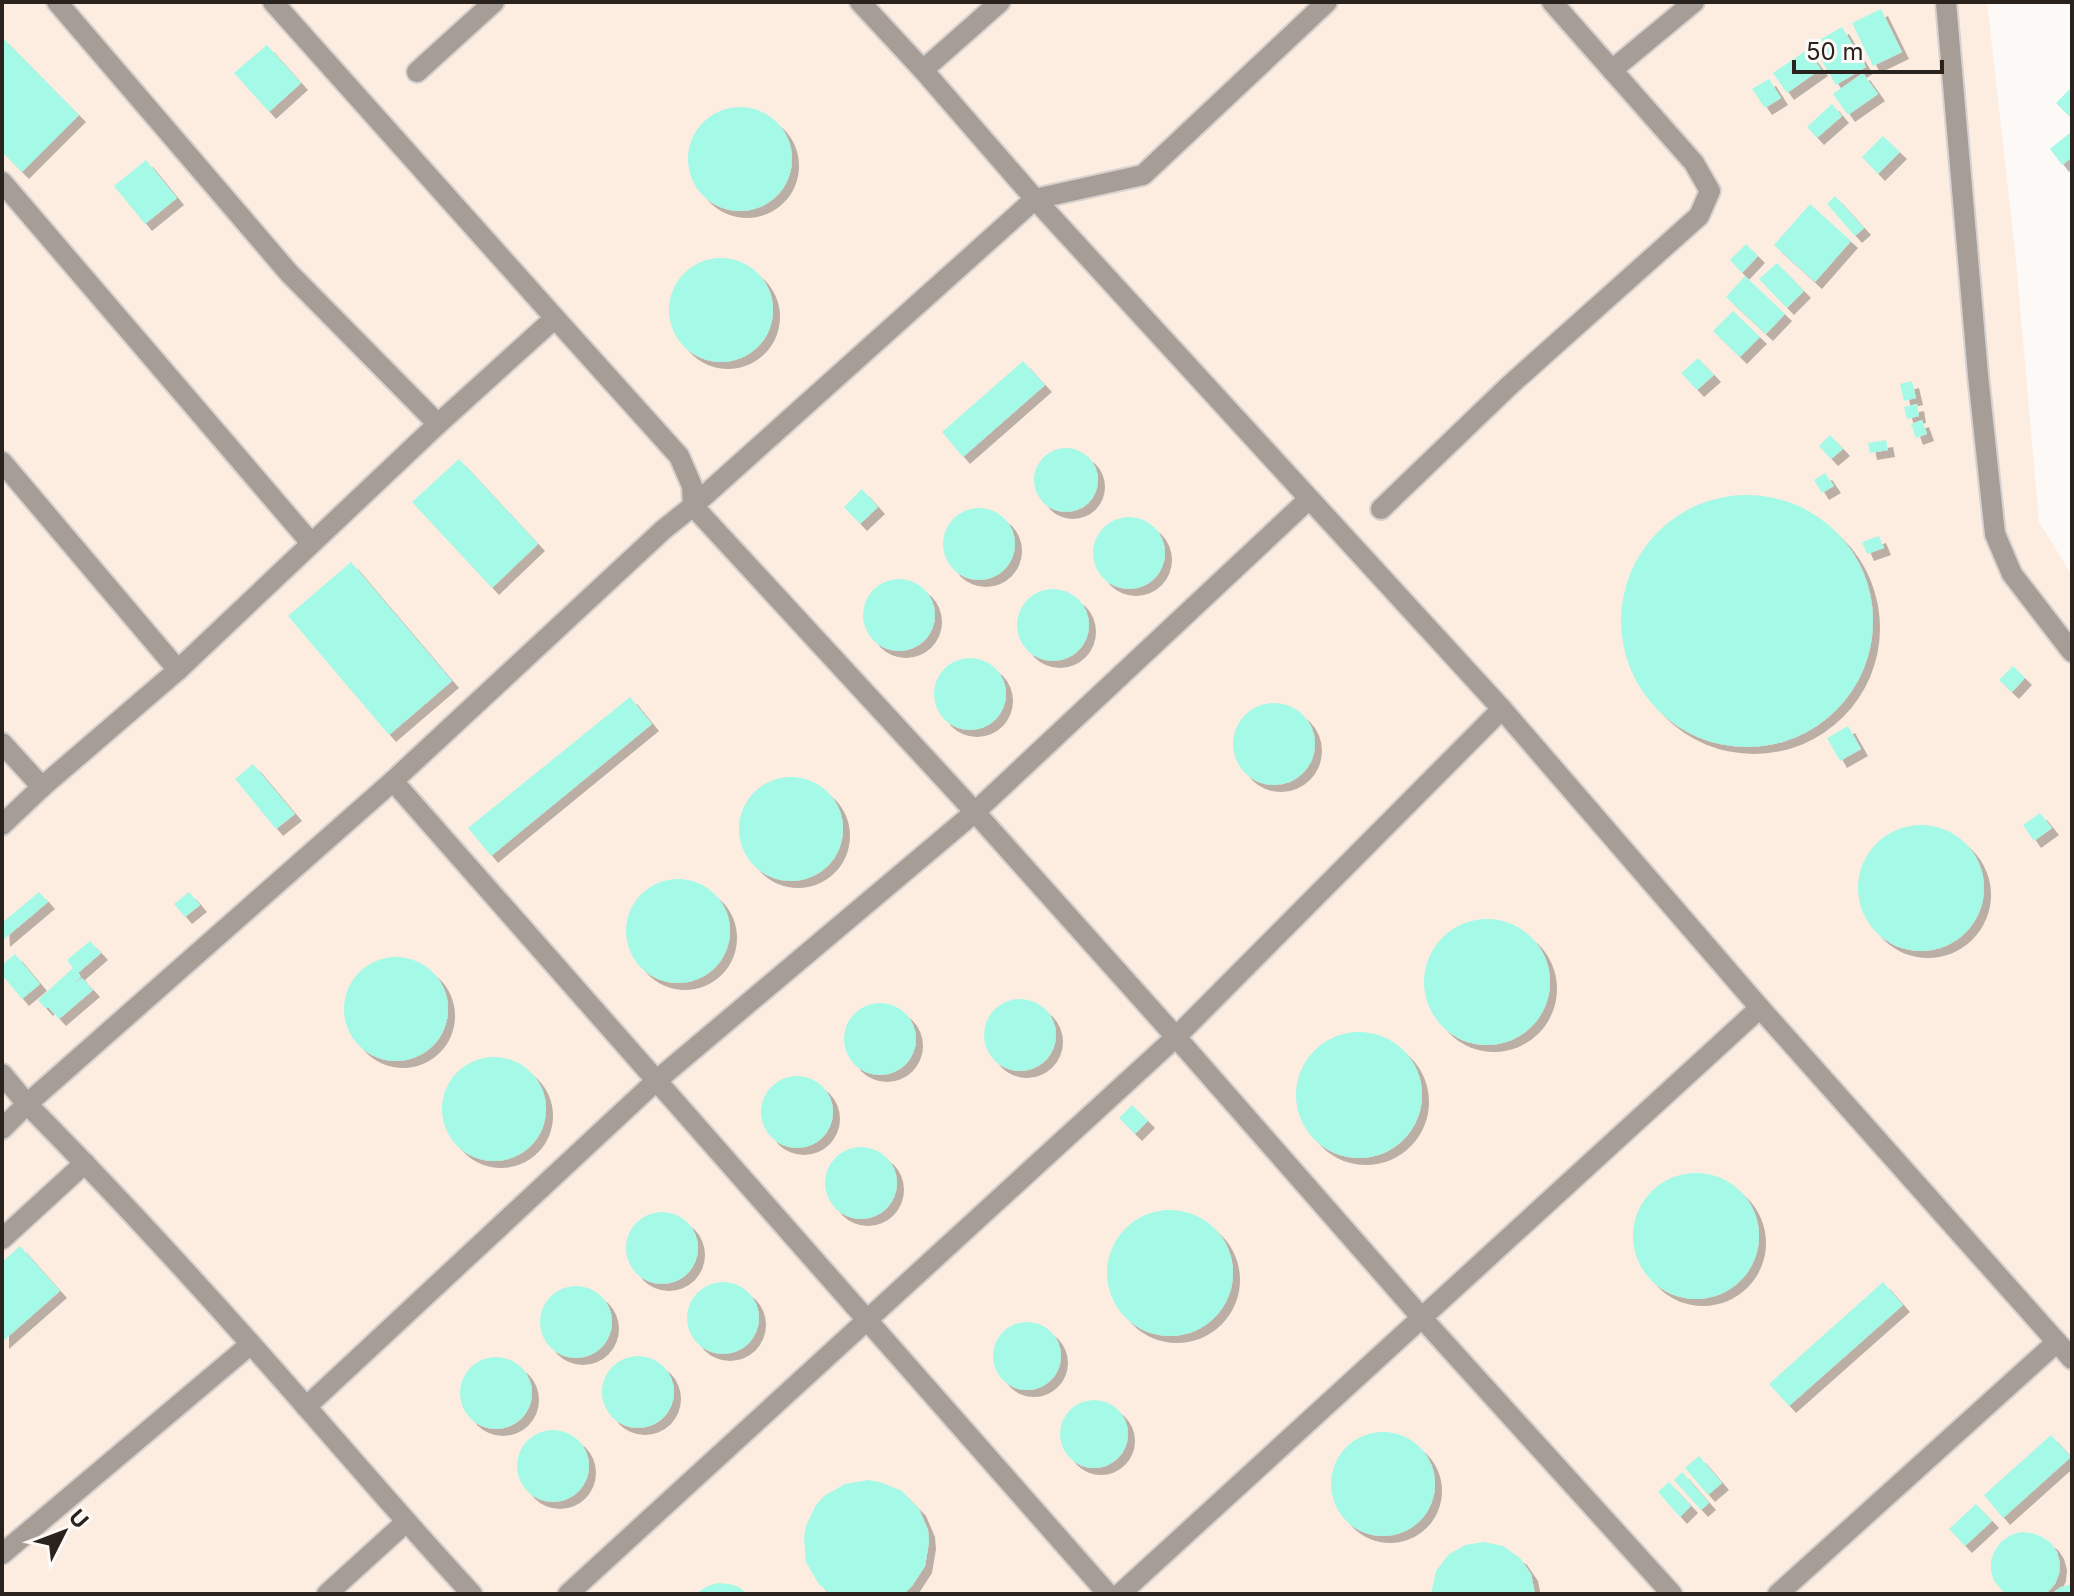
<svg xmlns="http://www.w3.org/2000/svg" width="2074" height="1596" font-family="Inter,sans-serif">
  <defs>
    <filter id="shadow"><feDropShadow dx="7" dy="7" stdDeviation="0" flood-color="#0004"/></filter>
  </defs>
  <rect width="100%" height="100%" fill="#fdf9f6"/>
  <!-- built -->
  <path fill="#fdede1" d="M2,2H1987L2016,261L2039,522L2072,575V1594H2Z"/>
  <!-- building -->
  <g fill="#a4f9e7" filter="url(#shadow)">
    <path d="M1881,9L1902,52L1873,66L1852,23Z"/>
    <path d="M1842,27L1866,67L1836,85L1812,44Z"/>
    <path d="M2,37L79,115L22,172L2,152Z"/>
    <path d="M267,45L301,83L269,112L234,73Z"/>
    <path d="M1807,50L1821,69L1787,93L1773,73Z"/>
    <path d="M1863,73L1878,94L1848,115L1833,94Z"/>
    <path d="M1769,79L1781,98L1765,108L1752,89Z"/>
    <path d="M2072,87V119L2056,103Z"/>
    <path d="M1832,104L1842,116L1817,138L1807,127Z"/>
    <circle cx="740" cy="159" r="52"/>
    <path d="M2072,131V157L2062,165L2050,149Z"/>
    <path d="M1883,136L1900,152L1878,174L1862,157Z"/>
    <path d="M146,160L177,198L145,224L114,186Z"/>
    <path d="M1835,196L1864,228L1855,236L1827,204Z"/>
    <path d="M1810,204L1851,241L1815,282L1774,245Z"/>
    <path d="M1746,244L1758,256L1742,273L1730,260Z"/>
    <circle cx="721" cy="310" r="52"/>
    <path d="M1777,263L1804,291L1787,308L1759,279Z"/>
    <path d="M1745,276L1785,314L1766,334L1726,297Z"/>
    <path d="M1733,311L1760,337L1740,357L1713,331Z"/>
    <path d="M1698,358L1714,375L1697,390L1681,373Z"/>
    <path d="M1023,361L1045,385L963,457L942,432Z"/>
    <path d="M1912,381L1916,398L1904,401L1900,384Z"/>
    <path d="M1917,404L1919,416L1907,419L1904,407Z"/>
    <path d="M1922,420L1927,434L1916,438L1911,424Z"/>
    <path d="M1830,435L1843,449L1831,459L1819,446Z"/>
    <path d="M1886,440L1888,450L1870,453L1868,443Z"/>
    <circle cx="1066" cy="480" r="32"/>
    <path d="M459,459L538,544L492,588L412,502Z"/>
    <path d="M1825,473L1834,486L1822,493L1814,480Z"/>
    <path d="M862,489L878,507L860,524L844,507Z"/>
    <circle cx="1747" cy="621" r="126"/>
    <circle cx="979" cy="544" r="36"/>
    <circle cx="1129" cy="553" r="36"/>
    <path d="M1879,536L1884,548L1867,554L1862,542Z"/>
    <path d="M351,562L452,681L389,735L288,616Z"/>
    <circle cx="899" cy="615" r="36"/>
    <circle cx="1053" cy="625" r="36"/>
    <circle cx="970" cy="694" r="36"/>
    <path d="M2013,666L2025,678L2012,692L1999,680Z"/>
    <path d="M630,697L652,724L491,856L468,828Z"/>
    <circle cx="1274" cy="744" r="41"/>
    <path d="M1848,726L1861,749L1840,761L1827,738Z"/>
    <path d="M253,764L295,814L276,829L235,779Z"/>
    <circle cx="791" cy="829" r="52"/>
    <path d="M2040,813L2052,828L2034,841L2023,825Z"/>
    <circle cx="1921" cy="888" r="63"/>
    <circle cx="678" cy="931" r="52"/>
    <path d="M39,892L48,902L3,940L2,923Z"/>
    <path d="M189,892L200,905L185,917L174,904Z"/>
    <circle cx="1487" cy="982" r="63"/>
    <path d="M90,941L101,953L78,973L81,977L72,985L82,978L93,990L59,1019L48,1007L46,1009L38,1000L73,968L67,960Z"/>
    <path d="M15,954L40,984L22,999L2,975V965Z"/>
    <circle cx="396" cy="1009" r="52"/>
    <circle cx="1020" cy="1035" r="36"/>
    <circle cx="880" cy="1039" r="36"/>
    <circle cx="1359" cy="1095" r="63"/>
    <circle cx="494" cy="1109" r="52"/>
    <circle cx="797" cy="1112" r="36"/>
    <path d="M1132,1105L1148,1121L1135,1134L1119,1118Z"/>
    <circle cx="861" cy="1183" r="36"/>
    <circle cx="1696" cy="1236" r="63"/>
    <circle cx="1170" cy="1273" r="63"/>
    <circle cx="662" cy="1248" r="36"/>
    <path d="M20,1246L60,1291L2,1342V1262Z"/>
    <path d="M1883,1282L1903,1305L1789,1406L1769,1384Z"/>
    <circle cx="723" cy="1318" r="36"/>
    <circle cx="576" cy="1322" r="36"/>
    <circle cx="1027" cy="1356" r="34"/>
    <circle cx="638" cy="1392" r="36"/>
    <circle cx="496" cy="1393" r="36"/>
    <circle cx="1094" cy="1434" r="34"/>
    <circle cx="553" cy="1466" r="36"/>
    <circle cx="1383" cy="1484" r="52"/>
    <path d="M2051,1435L2071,1457L2003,1518L1984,1495Z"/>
    <path d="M1699,1456L1722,1483L1708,1495L1685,1468Z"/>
    <path d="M1682,1472L1709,1503L1701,1510L1674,1480Z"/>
    <path d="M868,1480L880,1482L902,1491L919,1509L928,1530L929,1542L925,1566L912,1586L904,1594H830L818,1583L806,1562L804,1538L806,1526L816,1505L824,1496L845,1484Z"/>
    <path d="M1669,1482L1691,1506L1680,1517L1658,1492Z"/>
    <path d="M1976,1504L1992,1521L1965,1546L1949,1529Z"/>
    <path d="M2021,1532L2032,1533L2042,1537L2051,1543L2057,1552L2060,1563L2059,1574L2055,1584L2046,1594H2005L1994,1581L1991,1571V1560L1995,1550L2002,1541L2011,1535Z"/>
    <path d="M1484,1542L1503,1546L1520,1558L1531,1574L1535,1594H1431L1436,1571L1448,1555L1465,1545Z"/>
    <path d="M718,1583L729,1584L739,1587L747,1594H695L708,1586Z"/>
    <path d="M2072,1584V1594H2051L2061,1587Z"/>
  </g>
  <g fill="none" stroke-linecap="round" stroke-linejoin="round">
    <defs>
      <g id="minor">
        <path d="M57,2L289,273L438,424"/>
        <path d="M273,2L555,318L679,456L692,486L693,506L975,812L1176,1037L1422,1318L1672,1594"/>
        <path d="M860,2L923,70L1035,199L1502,709L1760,1008L2072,1359"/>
        <path d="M1946,2L1978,375L1995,534L2012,574L2072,652"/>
        <path d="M923,70L1000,2"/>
        <path d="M1612,70L1694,2"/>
        <path d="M417,72L494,2"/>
        <path d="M2,182L311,543"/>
        <path d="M2,462L178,670"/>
        <path d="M1381,509L1510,385L1699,216L1710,191L1694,163L1552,2"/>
        <path d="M2,743L42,787"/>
        <path d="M393,781L1108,1594"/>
        <path d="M2,825L42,787L178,670L438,424L555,318"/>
        <path d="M2,1074L27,1104L393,781L663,530L693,506L1035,199L1143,175L1327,2"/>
        <path d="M2,1129L27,1104C104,1182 178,1262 251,1344C325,1427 396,1512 472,1594"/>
        <path d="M2,1239L85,1163"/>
        <path d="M306,1407L656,1081L975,812L1309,499"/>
        <path d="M2,1554L251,1344"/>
        <path d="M327,1594L405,1523"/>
        <path d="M568,1594L1176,1037L1502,709"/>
        <path d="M1120,1594L1760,1008"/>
        <path d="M1778,1594L2057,1342"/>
      </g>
    </defs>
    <!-- minor casing -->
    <use href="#minor" stroke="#d7d2cf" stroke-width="24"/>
    <!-- minor -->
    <use href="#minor" stroke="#a59d96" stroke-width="20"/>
  </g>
  <!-- border -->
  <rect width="2074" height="1596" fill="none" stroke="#2a231d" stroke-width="8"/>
  <!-- north arrow -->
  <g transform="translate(64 1532) rotate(48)" stroke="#fdf9f6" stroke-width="6" paint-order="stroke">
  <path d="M0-6L14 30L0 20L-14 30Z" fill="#2a231d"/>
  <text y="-12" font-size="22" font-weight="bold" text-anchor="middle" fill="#2a231d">U</text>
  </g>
  <!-- scale -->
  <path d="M1794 60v12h148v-12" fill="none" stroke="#2a231d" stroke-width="4"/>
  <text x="1806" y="60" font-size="24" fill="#2a231d" stroke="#fdf9f6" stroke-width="6" paint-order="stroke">50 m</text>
</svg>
